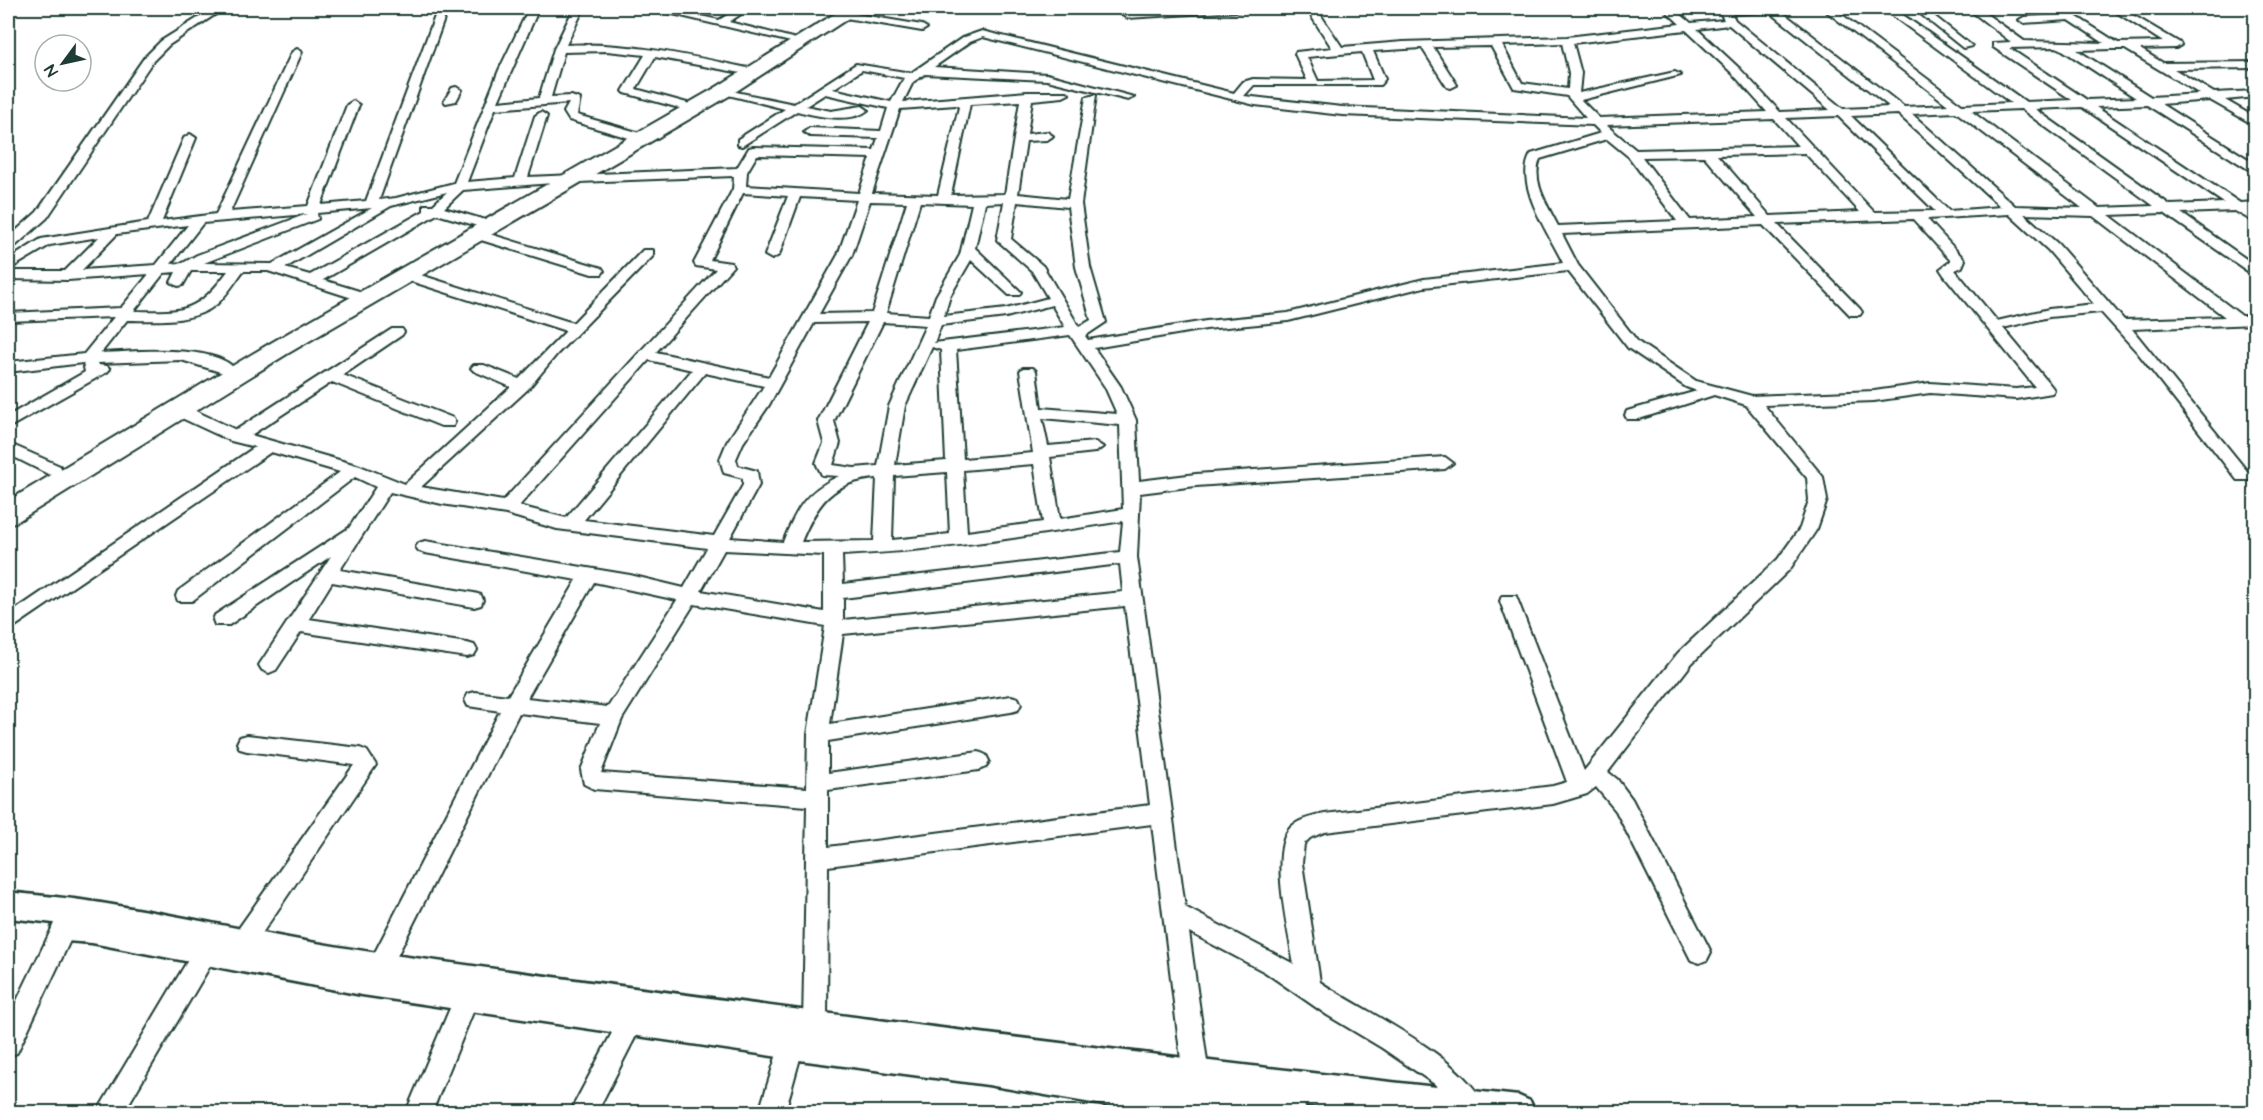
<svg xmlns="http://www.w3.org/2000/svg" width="2263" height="1120" font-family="'Architects Daughter',sans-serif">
  <rect width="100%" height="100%" fill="#fff"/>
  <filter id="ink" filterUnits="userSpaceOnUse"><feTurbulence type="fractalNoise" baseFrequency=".0167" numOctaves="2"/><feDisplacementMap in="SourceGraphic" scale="12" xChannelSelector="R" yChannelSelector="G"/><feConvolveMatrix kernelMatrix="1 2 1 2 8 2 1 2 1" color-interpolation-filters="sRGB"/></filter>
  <g filter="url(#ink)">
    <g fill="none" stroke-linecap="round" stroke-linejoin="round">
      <defs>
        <g id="minor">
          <path d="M214,8H225L169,45L152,62L47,218L13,248L8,249V238L37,212L144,58L161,41Z"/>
          <path d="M438,8H448L379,200L396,198L454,183L499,70L529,8H539L498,102L539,98L554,49L574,8H584L566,45C629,42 691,56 752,69L758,72L752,75L655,57L636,89L687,103L689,105L683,109L625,93L623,91L645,55L607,51L564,52L551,97L571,96L580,99L577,115L637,132V138H629L569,120L564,112L569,103L495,109L467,182L515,178L535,116L541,112L547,116L528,177L737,168L749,148L753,147L874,150L878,138L810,136L804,132L810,128L881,131L888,108L825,94L806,106L831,111L862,106L868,110C851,124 817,116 797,111L742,146L738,145V139L785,109L716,92L722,89L794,104L856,64L911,73L962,38L982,31L1234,93L1243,82L1253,79L1307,80L1295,54L1296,52L1332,48L1306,8H1316L1342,47L1403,42L1567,37L1680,24L1663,8H1673L1691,23L1724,20L1718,8H1789L1781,11L1904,107L1948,105L1822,8H1833L1962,105L2011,103L1882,8H1893L2026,102L2072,100L1993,47V43L2011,42L1967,8H1978L2024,41L2104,43L2069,20L2024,23L2019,20L2024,17L2060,15L2052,8H2063L2118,43L2163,42L2110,8H2121L2180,43L2181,45L2176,48L2140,49L2163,63L2256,62V68L2174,69L2214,93L2256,91V97L2225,100L2256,118V126L2210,100L2161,104L2256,164V174L2147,105L2096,107L2240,203L2256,202V210H2252L2256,213V223L2235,211L2181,213L2256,266V277L2164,213L2109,215L2242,316H2256V324L2132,329L2251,476L2249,480H2237L2138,353L2101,312L2049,317L2003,328L2052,387L2054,390L2052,393L2016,399L1930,393L1874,401L1764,405L1823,477L1827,500L1817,529L1790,569L1692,663L1608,772L1617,779L1632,799L1707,944L1711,952L1707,960L1699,963L1691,960L1616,811L1596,787L1587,794L1553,804L1325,832L1310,838L1304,844L1302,863L1320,982C1366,1013 1470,1059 1487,1112H1458L1436,1085L1382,1048L1327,1015L1265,972L1189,932L1209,1076L1205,1085L1196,1089L1187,1085L1183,1076L1152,824L828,866L827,1025L824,1033L815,1037L806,1033L803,1025L807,806L594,789L584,784L581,770L600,723L519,713L388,974L380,977L372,974L368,966L372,958L500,711L468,706L465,700L468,694L475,692L508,696L577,580L425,553L419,551L416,547L419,543L425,541L630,575L684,588L707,548L557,529L506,514L442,504L390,492L340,570L474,593L481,595L483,600L481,605L474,607L332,582L309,619L467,643L474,645L477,650L474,655L467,657L301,632L276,670L269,673L262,670L259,665L331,556L229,625H215L213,620L215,615L349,528L376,487L355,477L192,601H178L176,596L178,591L340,472L271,452L8,631V615L255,447L231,441L173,414L171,410L173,406H185L236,430L392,329H402L404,332L402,335L343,375L453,418L455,422L453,426H441L332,382L251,435L360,466L405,484L511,387L474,371L471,368L474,365H484L519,379L566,331L401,278V272H411L573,323L643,250H653V256L557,354L528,389L421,487L503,501L716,269L696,266L694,263L733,189L734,176L553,183L463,190L444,208L496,223V229L491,230L437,214L323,280L359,291V297H349L268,271H243C235,282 227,295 217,304C193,324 155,320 127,320L101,353C131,352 214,343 235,369L232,372L227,374L181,360L98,363V365L107,366L110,369L107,372L8,428V416L85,372L83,363L8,372V362L84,354L114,317L8,321V313L121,308L149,274L68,280L8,279V271H65L99,237L50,245L8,270V260L41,239L148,222L184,138L190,134L196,138L162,221L216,214L292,52L297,49L302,52L230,212L308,206L347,105L353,101L359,105L321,205L366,201ZM1770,12L1890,107L1843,109L1735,20L1732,14ZM1729,25L1830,110L1780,112L1740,69L1697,29ZM1686,30L1732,73L1767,112L1599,118L1581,100L1681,75L1675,72L1579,93L1581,73L1573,43ZM983,37L1255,105L1342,115L1593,125L1601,133L1531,154C1513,184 1550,235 1563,263L1424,279L1288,313L1206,321L1088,340L1085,336L1106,322L1090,267L1081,204L1096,95L1086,97L1068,199L1018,194L1026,141L1047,140L1053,136L1047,132L1027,134L1032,100L1063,97L1069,94L1067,92H1027L903,102L913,82L925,74L1047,80L1128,100L1134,97L1047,74L934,67L970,42ZM1562,43L1569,73L1568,89L1522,83L1502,45ZM1491,46L1514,88L1567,96L1586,118L1342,107L1244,96L1254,85H1380L1385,79L1373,51L1422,48L1447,87L1451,88L1457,85L1433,47ZM2056,47L2061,49L2136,98L2087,100L2009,48ZM2113,49H2125L2200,94L2151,97L2077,50ZM1362,52L1373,80L1318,81L1307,57ZM862,70L904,78L891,102L833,89ZM1020,101L1005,194L951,195L970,104ZM956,105L959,107L938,195L872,193L900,109ZM2082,107L2224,203L2170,205L2035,109ZM2021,109L2154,206L2099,208L1971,111ZM1956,112L2082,208L2015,206L1912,114ZM1898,114L2001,207L1949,211L1851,116ZM1838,116L1935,211L1874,212L1786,118ZM1774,119L1798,146L1636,150L1606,125ZM1607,139L1629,157L1677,221L1558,226C1548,206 1531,182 1540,159ZM1805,153L1860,212L1770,216L1717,155ZM757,155L871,158L859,193L746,186L747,172ZM1704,156L1757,217L1690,220L1642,157ZM447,192L433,205H424V211L310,275L285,268L391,206ZM743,193L788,196L765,255L772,259L779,255L800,197L857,200L838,255L769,377L656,352L733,266L731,263L710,260ZM870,201L907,202L872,313L819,314L852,255ZM920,202L972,204L960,255L936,296L929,316L886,313ZM1004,202L997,240L1032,271L1048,298L1006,309L944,316L950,296L971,260L1009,295H1019L1021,292L975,248L985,203ZM1017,202L1068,207L1076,267L1091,320L1079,327L1043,266L1011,239ZM372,208L272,264L204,263L318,219L317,213ZM307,214L197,255L183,263L171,264L203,223ZM2009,214L2048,250L2094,304L2049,309L1997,321L1955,270L1962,267L1965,260L1927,219ZM2024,214L2093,216L2225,317L2124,320L2058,244ZM1913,219L1951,261L1940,269L1944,275L2035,387L2016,389L1930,383L1874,391L1752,396L1696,381L1638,342L1578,265L1562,234L1763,225L1850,315H1860L1862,312L1860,309L1777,224ZM188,225L156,265L82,270L117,234ZM191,271H228C197,313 184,312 134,311L164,273L176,272L171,282L178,286L183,285ZM1568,271L1628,348L1686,387L1697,391L1627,411L1625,415L1627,419H1639L1714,395L1746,405L1807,478L1809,500L1800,528L1778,559L1678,653L1584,771L1518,601L1516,596H1502L1500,601L1567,782L1553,786L1325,814C1314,816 1299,819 1291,827C1268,850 1289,934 1294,964L1185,907L1137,557L1140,493L1196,486L1445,469L1453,463L1445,457L1196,474L1139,481L1136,420L1121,387L1094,348L1206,329L1288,321L1424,287ZM1052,305L1065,327L934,343L941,325L1006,317ZM868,322L818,421L824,443L816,463L822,475L839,476C805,492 797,508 783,542L730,538L759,485L757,471L738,466L736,459L743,443L769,405L814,323ZM883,322L926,325L889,406L878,466L854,468L833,465L840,443L834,421ZM1070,335L1105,387L1117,414L1041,408L1036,371L1033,368H1023L1020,371L1033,453L963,459L956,350ZM932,347L941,350L946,461L895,465L905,406ZM649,360L692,370L566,518L519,506ZM705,373L764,386L727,442L720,459L724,473L743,478V485L714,536L584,520ZM1042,418L1120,425L1123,509L1060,519L1050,457L1095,452L1103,447L1095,442L1048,446ZM1034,464L1043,522L967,532L963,470ZM947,472L950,534L892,540L894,476ZM877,478L874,541L801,542C817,503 833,481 877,478ZM1123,521L1120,552L843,584L842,555C936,551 1029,536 1123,521ZM724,550L824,555V612L701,591ZM1120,564L1123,592L843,620V598ZM594,582L677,600L608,707L527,698ZM694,604L825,626L808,734L807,788L601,773L622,719ZM1125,606L1150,805L828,847V790L979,770L986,767L989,761L986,755L979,752L828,773V741L1011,712L1018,710L1021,704L1018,698L1011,696L830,724L843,634Z"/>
          <path d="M647,8H664L719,20L739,8H750L729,22L796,39L791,42Z"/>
          <path d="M1198,8H1245L1240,11L1127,18L1122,15L1127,12Z"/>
          <path d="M1913,8H1924L1972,46L1963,48Z"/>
          <path d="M844,12L922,25L927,28L922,31L840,17L839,15Z"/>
          <path d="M456,87L462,90L456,101L446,103L444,101L452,88Z"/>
          <path d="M476,230L602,268L604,271L602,274H592L471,237L469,234Z"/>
          <path d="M8,443L60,466L62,470L54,476L48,474L8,454Z"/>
          <path d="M247,735L360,748L367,751L376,765L250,951L242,954L234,951L230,943L234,935L354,765L247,751L240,749L237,743L240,737Z"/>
          <path d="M64,917L72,920L76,928L17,1053L8,1056V1019L56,920Z"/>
          <path d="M205,942L213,945L217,953L213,961L124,1112H97L197,945Z"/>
          <path d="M468,983L477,987L480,995L432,1112H406L459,987Z"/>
          <path d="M632,1008L641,1012L644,1020L597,1112H570L623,1012Z"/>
          <path d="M792,1032L801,1035L804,1044L785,1112H759L780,1044L783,1035Z"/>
        </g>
        <path id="tertiary" d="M8,892C41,896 74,898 107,904C195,918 282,939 371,952C753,1005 1135,1055 1519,1096L1530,1101L1535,1112H1376L1304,1105L1307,1112H1144L988,1085L799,1060L362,995L92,943L66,941L56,937L52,928L54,923L8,918Z"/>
        <path id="trunk" d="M844,8H864L729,96L287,354L18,521L8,524V501L269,344L715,88Z"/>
      </defs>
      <!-- minor casing -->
      <use href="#minor" stroke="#1f3d34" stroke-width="4"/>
      <!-- tertiary casing -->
      <use href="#tertiary" stroke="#1f3d34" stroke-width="5"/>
      <!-- trunk casing -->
      <use href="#trunk" stroke="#1f3d34" stroke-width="4"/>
      <!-- minor -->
      <use href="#minor" fill="#fff" fill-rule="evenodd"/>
      <!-- tertiary -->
      <use href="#tertiary" fill="#fff" fill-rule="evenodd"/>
      <!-- trunk -->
      <use href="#trunk" fill="#fff" fill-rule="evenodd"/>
    </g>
  </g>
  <!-- margin -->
  <rect width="2263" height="1120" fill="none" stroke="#fff" stroke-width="30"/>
  <rect x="15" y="15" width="2233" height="1090" fill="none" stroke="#1f3d34" stroke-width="2" filter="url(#ink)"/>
  <!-- north arrow -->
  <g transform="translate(63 63) rotate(237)"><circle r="28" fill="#ffffff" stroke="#a5b1ae" stroke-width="1.5"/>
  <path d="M0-4.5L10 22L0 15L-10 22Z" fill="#1f3d34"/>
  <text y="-9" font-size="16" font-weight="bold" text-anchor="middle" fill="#1f3d34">N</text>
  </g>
</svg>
